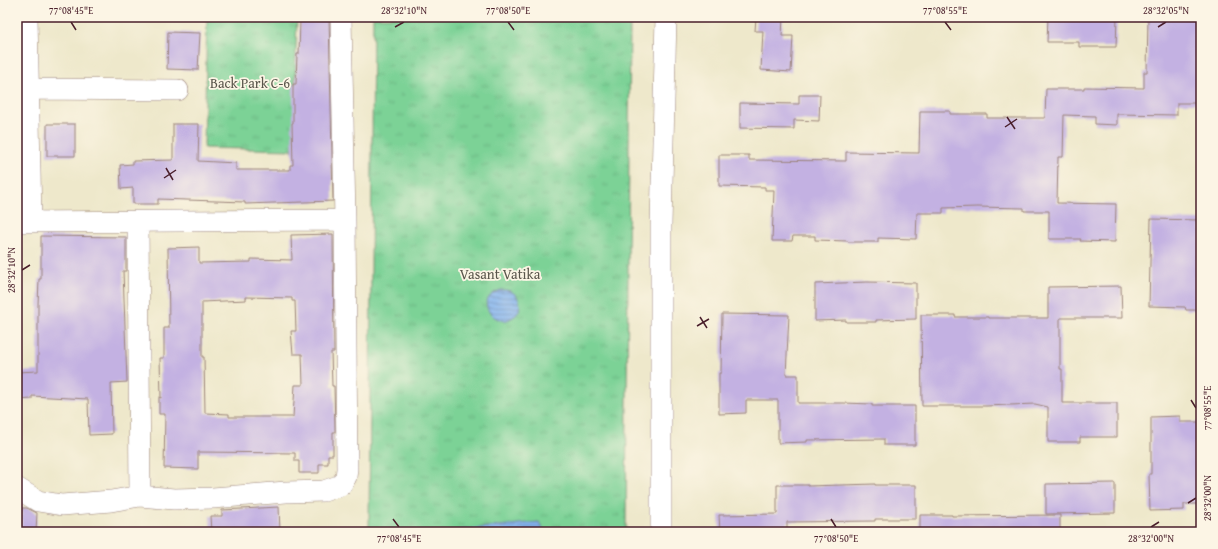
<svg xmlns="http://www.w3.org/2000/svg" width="1218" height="549" viewBox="0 0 1218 549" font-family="'Gentium Book Plus',serif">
<defs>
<pattern id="grass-tufts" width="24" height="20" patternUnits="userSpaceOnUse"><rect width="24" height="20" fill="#7bd296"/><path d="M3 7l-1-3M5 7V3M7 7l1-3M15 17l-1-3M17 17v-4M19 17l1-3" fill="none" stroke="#6cb481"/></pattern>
<pattern id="water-rules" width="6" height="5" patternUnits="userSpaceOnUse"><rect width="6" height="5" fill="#82b2ed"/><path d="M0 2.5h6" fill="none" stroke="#6c90c0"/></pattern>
</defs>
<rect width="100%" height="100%" fill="#fcf5e5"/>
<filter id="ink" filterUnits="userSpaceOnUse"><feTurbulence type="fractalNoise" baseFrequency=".025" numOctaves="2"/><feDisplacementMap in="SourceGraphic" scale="8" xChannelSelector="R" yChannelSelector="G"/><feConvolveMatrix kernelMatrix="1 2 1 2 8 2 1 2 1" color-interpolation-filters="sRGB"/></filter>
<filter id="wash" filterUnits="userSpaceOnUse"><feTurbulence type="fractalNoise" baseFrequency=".012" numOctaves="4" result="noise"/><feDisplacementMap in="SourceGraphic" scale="16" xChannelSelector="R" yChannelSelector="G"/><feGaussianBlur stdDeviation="0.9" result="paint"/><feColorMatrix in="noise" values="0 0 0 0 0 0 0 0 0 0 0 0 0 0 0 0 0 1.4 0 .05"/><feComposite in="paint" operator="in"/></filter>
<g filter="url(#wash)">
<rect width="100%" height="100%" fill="#eee8cb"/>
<path fill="url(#grass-tufts)" stroke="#627860" d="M 207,17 L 297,17 L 293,150 L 204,148 Z
M 373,17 L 630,17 L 626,532 L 369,532 Z"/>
<path fill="url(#water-rules)" stroke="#66688c" d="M 501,290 C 504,290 508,290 510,291 C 520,295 523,308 516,315 C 512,318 508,320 504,321 C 484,316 479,297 501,290 Z
M 539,522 L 545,532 L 448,532 L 449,531 Z"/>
<g id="blocks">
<path fill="#c3b1e2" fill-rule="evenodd" d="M 317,17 L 329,17 L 333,201 L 245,204 L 245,202 L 158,199 L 158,204 L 133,204 L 133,188 L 121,189 L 120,165 L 133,164 L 133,161 L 173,160 L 173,124 L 199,124 L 198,161 L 236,163 L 236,170 L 290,170 L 290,165 L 293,165 L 292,123 L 293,123 L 293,84 L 296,84 L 297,54 L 299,54 L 300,20 L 317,20 Z
M 756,17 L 783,17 L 782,36 L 793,36 L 791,72 L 761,70 L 763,31 L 755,31 Z
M 1048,17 L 1117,17 L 1116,47 L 1079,47 L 1079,42 L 1047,42 Z
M 1148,17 L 1201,19 L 1201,103 L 1177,103 L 1177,115 L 1117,114 L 1117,125 L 1095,124 L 1095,116 L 1064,115 L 1063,157 L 1058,157 L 1057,203 L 1116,204 L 1115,242 L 1080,241 L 1081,239 L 1049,239 L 1049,211 L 1024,211 L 1024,208 L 977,207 L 943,208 L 943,213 L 917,213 L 916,239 L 878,238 L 878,242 L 848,242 L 848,241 L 815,240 L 815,236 L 793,236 L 792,241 L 772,241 L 774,190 L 765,190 L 765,187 L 719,186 L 719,155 L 749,155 L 749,160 L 846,161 L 846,152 L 919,153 L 920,111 L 950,111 L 950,114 L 987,114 L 987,118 L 1045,118 L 1046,89 L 1084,89 L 1084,87 L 1144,88 L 1144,72 L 1147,72 Z
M 168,32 L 200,33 L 198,70 L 167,69 Z
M 799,95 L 820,95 L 819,121 L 794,120 L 794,129 L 740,128 L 740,103 L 799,104 Z
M 47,124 L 75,124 L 75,156 L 47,156 Z
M 1151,219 L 1201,220 L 1201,310 L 1186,310 L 1185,307 L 1149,306 Z
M 333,234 L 334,352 L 331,352 L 332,386 L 334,386 L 335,429 L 335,432 L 333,432 L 333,455 L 328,455 L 328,464 L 319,464 L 319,473 L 299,473 L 299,461 L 295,461 L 295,453 L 198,452 L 198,469 L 164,468 L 165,414 L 159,414 L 159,397 L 161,398 L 160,358 L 164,358 L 164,328 L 169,328 L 168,248 L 199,247 L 199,263 L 251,262 L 251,259 L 292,260 L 291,235 ZM 246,297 L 292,298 L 292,301 L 295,301 L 296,331 L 291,331 L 293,354 L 302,354 L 303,385 L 295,385 L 293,417 L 229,417 L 229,414 L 205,413 L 204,357 L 202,357 L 202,302 L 246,300 Z
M 41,236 L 126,237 L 126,271 L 123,271 L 127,382 L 111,383 L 112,434 L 89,435 L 88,399 L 32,396 L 32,399 L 17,400 L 17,372 L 38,371 L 38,305 L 39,279 L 41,279 Z
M 867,282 L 916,283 L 916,319 L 876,320 L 876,322 L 846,322 L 846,320 L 815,321 L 815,284 Z
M 1121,286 L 1122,318 L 1060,318 L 1060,369 L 1062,369 L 1062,403 L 1117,403 L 1117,437 L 1080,437 L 1080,442 L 1048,442 L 1048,407 L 1035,404 L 986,406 L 922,406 L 921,315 L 955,315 L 955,317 L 988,317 L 988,318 L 1048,318 L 1048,287 Z
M 722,314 L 789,315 L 786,375 L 798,375 L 798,403 L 844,403 L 872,404 L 872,406 L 915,406 L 915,445 L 884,445 L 884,439 L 807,440 L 807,442 L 778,443 L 778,400 L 746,400 L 746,413 L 719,414 L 719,373 L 721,373 Z
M 1180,416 L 1180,422 L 1201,422 L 1201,504 L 1184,504 L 1184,510 L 1150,511 L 1149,474 L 1151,474 L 1151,417 Z
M 1115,483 L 1115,513 L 1046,514 L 1046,484 Z
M 875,484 L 875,485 L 916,485 L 916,519 L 875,519 L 875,521 L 787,522 L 787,532 L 720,532 L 719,515 L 777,514 L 777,485 L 808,485 L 808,486 Z
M 279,507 L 280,532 L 211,532 L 210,516 L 222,516 L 222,510 Z
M 22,508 L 27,508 L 37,513 L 36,532 L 21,532 Z
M 920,515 L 952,515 L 952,516 L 1060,515 L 1060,532 L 920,532 Z"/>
</g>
</g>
<g filter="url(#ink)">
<use href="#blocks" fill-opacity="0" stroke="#9c847b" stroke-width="1"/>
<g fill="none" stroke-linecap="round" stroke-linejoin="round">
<defs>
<path id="street" d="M 27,17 L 31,222
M 28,89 L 178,90
M 17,222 L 345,220
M 138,222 L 140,496
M 17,488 L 38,501 L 62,505 L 111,501 L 140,496 L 174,499 L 213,498 L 286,492 L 324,491 L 341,485 L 346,477 L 347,469 L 345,220 L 341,17
M 661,532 L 661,225 L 666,17"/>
</defs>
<use href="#street" stroke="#9c847b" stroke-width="22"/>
<use href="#street" stroke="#fff" stroke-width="21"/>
</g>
</g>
<path fill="none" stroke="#4a1f2b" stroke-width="1.5" d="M 71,22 L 76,30M 508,22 L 514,30M 945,22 L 951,30M 395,27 L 404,22M 1158,27 L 1166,22M 1007,117 L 1015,129M 1005,127 L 1017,119M 166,168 L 173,180M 164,178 L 176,170M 22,270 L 30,265M 700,317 L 707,328M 697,326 L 709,319M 1191,400 L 1196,408M 1188,503 L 1196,498M 393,519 L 399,527M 831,519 L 836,527M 1151,527 L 1159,522"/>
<g text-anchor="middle" stroke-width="3.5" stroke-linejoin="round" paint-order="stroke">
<g font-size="14" fill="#59554b" stroke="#fcf5e5">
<text x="250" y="88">Back Park C-6</text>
<text x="500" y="279">Vasant Vatika</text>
</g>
</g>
<rect width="1218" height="549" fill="none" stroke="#fcf5e5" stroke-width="44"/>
<rect x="22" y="22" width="1174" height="505" fill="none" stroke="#4a1f2b" stroke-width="1.5"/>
<g font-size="10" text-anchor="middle" fill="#4a1f2b">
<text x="71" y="14">77°08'45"E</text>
<text x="404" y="14">28°32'10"N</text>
<text x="508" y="14">77°08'50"E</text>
<text x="945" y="14">77°08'55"E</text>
<text x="1166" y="14">28°32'05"N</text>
<text transform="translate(11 270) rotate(-90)" y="4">28°32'10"N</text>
<text transform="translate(1207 408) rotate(-90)" y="4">77°08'55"E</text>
<text transform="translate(1207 498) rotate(-90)" y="4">28°32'00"N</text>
<text x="399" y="542">77°08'45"E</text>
<text x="836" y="542">77°08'50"E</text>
<text x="1151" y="542">28°32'00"N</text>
</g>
</svg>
